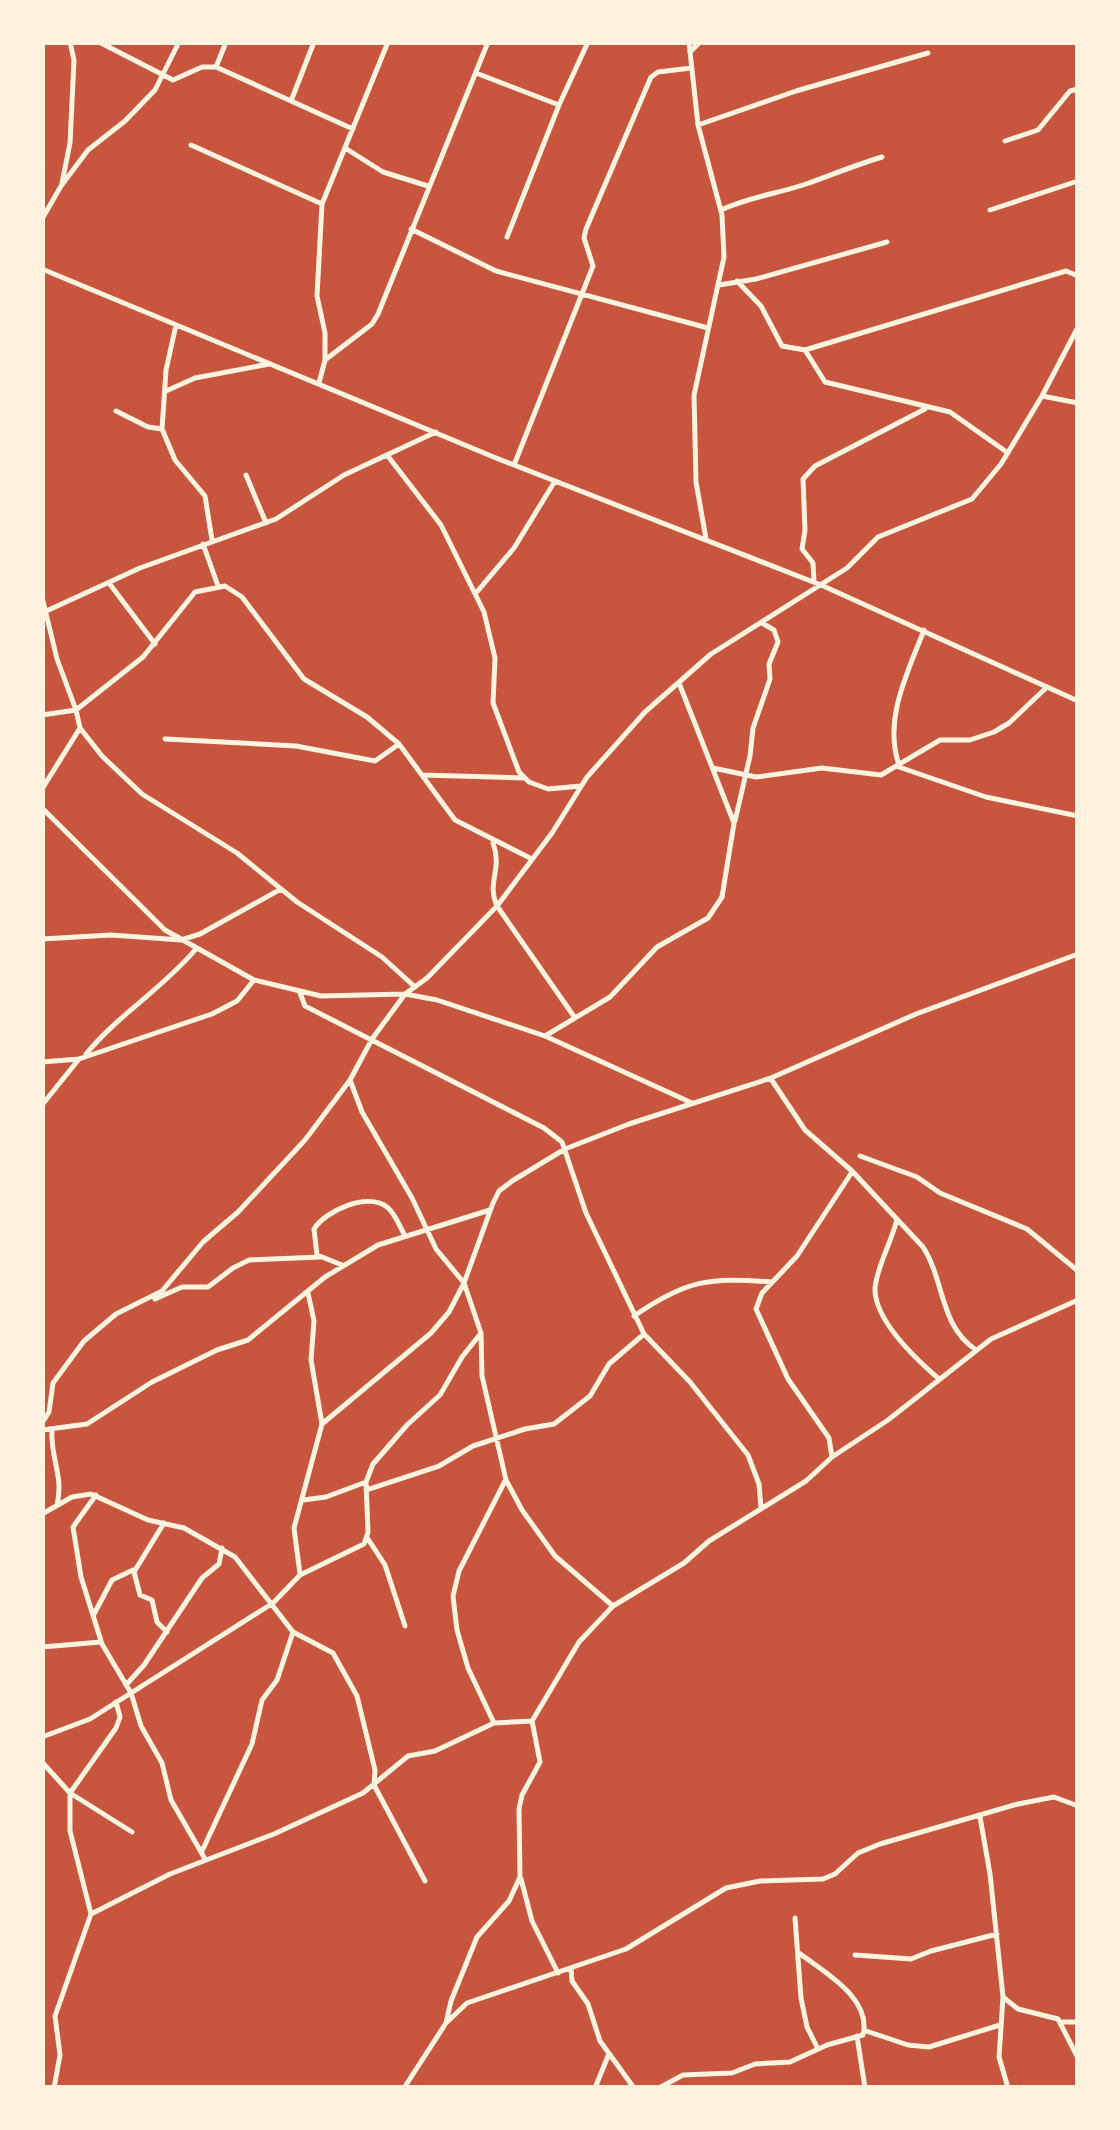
<svg xmlns="http://www.w3.org/2000/svg" width="1120" height="2130" viewBox="0 0 1120 2130" font-family="Cabin,sans-serif">
<rect width="100%" height="100%" fill="#c8553d"/>
<g fill="none" stroke-linecap="round" stroke-linejoin="round">
<path stroke="#fff3e0" stroke-width="5" d="M 99,42 L 173,80 L 202,67 L 216,67 L 353,129
M 689,42 L 698,125 L 722,215 L 724,257 L 694,395 L 696,482 L 706,539
M 690,52 L 700,42
M 216,67 L 226,42
M 476,73 L 559,105
M 291,101 L 314,42
M 698,125 L 796,91 L 928,53
M 1005,141 L 1038,130 L 1070,91 L 1078,89
M 191,145 L 322,204
M 345,148 L 383,172 L 428,186
M 62,183 L 70,143 L 74,60 L 70,42
M 721,210 C 748,197 777,194 806,184 C 831,175 856,165 882,157
M 990,210 L 1078,181
M 42,219 L 61,186 L 88,150 L 125,121 L 155,90 L 179,42
M 411,229 L 496,271 L 708,328
M 507,237 L 559,105 L 588,42
M 42,269 L 496,458 L 821,585 L 1078,701
M 737,281 L 761,306 L 782,346 L 805,350 L 825,382 L 950,412 L 1008,453
M 719,285 L 756,279 L 887,242
M 176,325 L 166,370 L 162,429 L 175,460 L 205,496 L 212,540
M 805,350 L 1066,271 L 1078,276
M 325,360 L 372,324 L 378,314 L 488,42
M 319,383 L 325,360 L 325,333 L 317,296 L 322,204 L 388,42
M 166,391 L 195,378 L 269,364
M 1042,396 L 1078,403
M 116,411 L 148,427 L 162,429
M 387,455 L 441,525 L 484,612 L 495,658 L 493,703 L 519,772 L 529,782 L 548,789 L 581,786
M 514,465 L 593,266 L 584,238 L 586,229 L 651,77 L 658,72 L 691,68
M 246,475 L 266,523
M 203,544 L 218,586
M 814,582 L 813,563 L 802,549 L 805,530 L 803,479 L 815,466 L 925,409
M 109,583 L 155,644
M 476,593 L 514,548 L 555,481
M 42,597 L 57,659 L 76,710 L 42,715
M 42,613 L 140,568 L 276,519 L 344,475 L 436,432
M 80,728 L 102,756 L 142,794 L 237,853 L 297,902 L 382,957 L 415,987
M 165,739 L 296,746 L 375,761 L 399,744
M 899,765 C 883,719 908,672 924,630
M 896,766 L 986,797 L 1078,816
M 713,768 L 756,777 L 822,768 L 881,775 L 940,740 L 970,740 L 994,732 L 1009,723 L 1047,687
M 422,775 L 523,778
M 42,789 L 80,728 L 76,710 L 143,657 L 195,592 L 225,586 L 242,597 L 304,679 L 367,717 L 399,744 L 455,820 L 532,859
M 42,808 L 165,930 L 254,980 L 321,996 L 405,994 L 437,1000 L 545,1036 L 692,1103
M 735,821 L 750,756 L 753,728 L 770,679 L 769,664 L 778,642 L 774,630 L 762,623
M 493,843 C 503,870 486,882 497,906 L 575,1018
M 42,939 L 111,935 L 181,940 L 200,934 L 281,889
M 300,993 L 305,1006 L 544,1128 L 562,1142 L 586,1213 L 644,1334 L 690,1382 L 748,1455 L 759,1484 L 761,1508
M 545,1036 L 610,997 L 657,947 L 708,918 L 722,897 L 734,823 L 679,683
M 86,1054 C 118,1015 162,989 195,950
M 42,1062 L 79,1059 L 212,1014 L 237,1001 L 254,980
M 771,1079 L 805,1130 L 852,1171 L 923,1247 C 945,1281 939,1325 976,1350
M 42,1105 L 79,1059
M 860,1156 L 917,1177 L 940,1193 L 1027,1229 L 1078,1271
M 897,1219 C 892,1241 877,1266 875,1288 C 874,1321 917,1360 939,1379
M 342,1265 L 317,1255 L 314,1229 C 325,1211 367,1192 387,1207 C 395,1213 400,1227 405,1236
M 155,1299 L 182,1287 L 208,1287 L 233,1268 L 249,1260 L 320,1257
M 634,1316 C 686,1280 709,1277 772,1282
M 481,1333 L 482,1376 L 506,1480 L 522,1510 L 555,1556 L 613,1606
M 42,1423 L 49,1412 L 53,1383 L 84,1341 L 116,1314 L 162,1291 L 203,1242 L 238,1212 L 305,1140 L 350,1080 L 372,1039 L 405,994 L 427,978 L 497,906 L 552,833 L 587,777 L 645,712 L 711,654 L 847,568 L 878,537 L 972,499 L 1001,464 L 1042,396 L 1078,327
M 322,1424 L 431,1333 L 449,1312 L 464,1283 L 436,1249 L 412,1198 L 362,1112 L 350,1080
M 42,1430 L 87,1424 L 152,1382 L 217,1350 L 248,1340 L 325,1277 L 378,1245 L 490,1210
M 52,1430 C 50,1458 64,1475 57,1505
M 832,1457 L 829,1438 L 788,1379 L 756,1309 L 762,1293 L 797,1256 L 852,1172
M 366,1490 L 439,1466 L 473,1446 L 525,1429 L 554,1424 L 590,1396 L 609,1364 L 644,1334
M 96,1495 L 73,1527 L 81,1577 L 102,1644 L 131,1693 L 141,1726 L 162,1763 L 171,1800 L 205,1859
M 303,1500 L 326,1497 L 366,1482
M 42,1514 L 72,1497 L 91,1494 L 148,1520 L 184,1528 L 235,1557 L 293,1632 L 333,1653 L 357,1696 L 375,1770 L 374,1785 L 425,1881
M 164,1523 L 134,1572 L 140,1595 L 152,1600 L 157,1622 L 167,1632
M 368,1539 L 385,1565 L 405,1626
M 300,1574 L 294,1528 L 322,1424 L 311,1360 L 314,1321 L 308,1293
M 94,1614 L 112,1580 L 133,1570
M 42,1647 L 101,1642
M 126,1685 L 144,1665 L 202,1578 L 219,1564 L 222,1548
M 494,1723 L 468,1668 L 457,1630 L 453,1596 L 459,1571 L 505,1481
M 42,1737 L 90,1719 L 273,1603 L 300,1575 L 364,1544 L 368,1532 L 366,1482 L 373,1464 L 407,1425 L 440,1395 L 462,1357 L 481,1333 L 464,1283 L 493,1203 L 499,1191 L 512,1181 L 565,1149 L 629,1124 L 771,1078 L 916,1014 L 1078,954
M 42,1762 L 70,1793 L 132,1832
M 980,1817 L 990,1874 L 1003,1997 L 999,2057 L 1008,2088
M 202,1851 L 252,1744 L 262,1700 L 277,1680 L 293,1632
M 521,1879 L 532,1921 L 558,1973
M 91,1914 L 170,1874 L 274,1834 L 363,1793 L 408,1756 L 435,1751 L 494,1723 L 532,1721
M 795,1918 L 801,1998 L 807,2027 L 818,2049
M 855,1955 L 911,1959 L 931,1951 L 997,1934
M 571,1969 L 572,1981 L 588,2004 L 600,2041 L 634,2088
M 1003,1997 L 1018,2009 L 1058,2019 L 1078,2058
M 1062,2022 L 1078,2022
M 446,2023 L 451,2001 L 477,1937 L 509,1901 L 520,1877 L 519,1809 L 522,1795 L 540,1762 L 532,1721 L 579,1642 L 613,1606 L 684,1563 L 709,1541 L 806,1481 L 832,1457 L 888,1420 L 991,1339 L 1078,1300
M 866,2031 L 908,2045 L 929,2047 L 1000,2025
M 857,2036 L 865,2088
M 54,2088 L 60,2055 L 55,2016 L 91,1914 L 70,1831 L 70,1793 L 116,1728 L 120,1717 L 116,1702
M 404,2088 L 446,2023 L 467,2003 L 626,1949 L 726,1888 L 760,1881 L 823,1879 L 835,1874 L 858,1853 L 880,1844 L 1018,1804 L 1054,1797 L 1078,1806
M 595,2088 L 608,2056
M 659,2088 L 683,2075 L 732,2073 L 755,2064 L 790,2062 L 827,2045 L 863,2035 C 872,1998 824,1972 799,1953"/>
</g>
<rect width="1120" height="2130" fill="none" stroke="#fff3e0" stroke-width="90"/>
</svg>
